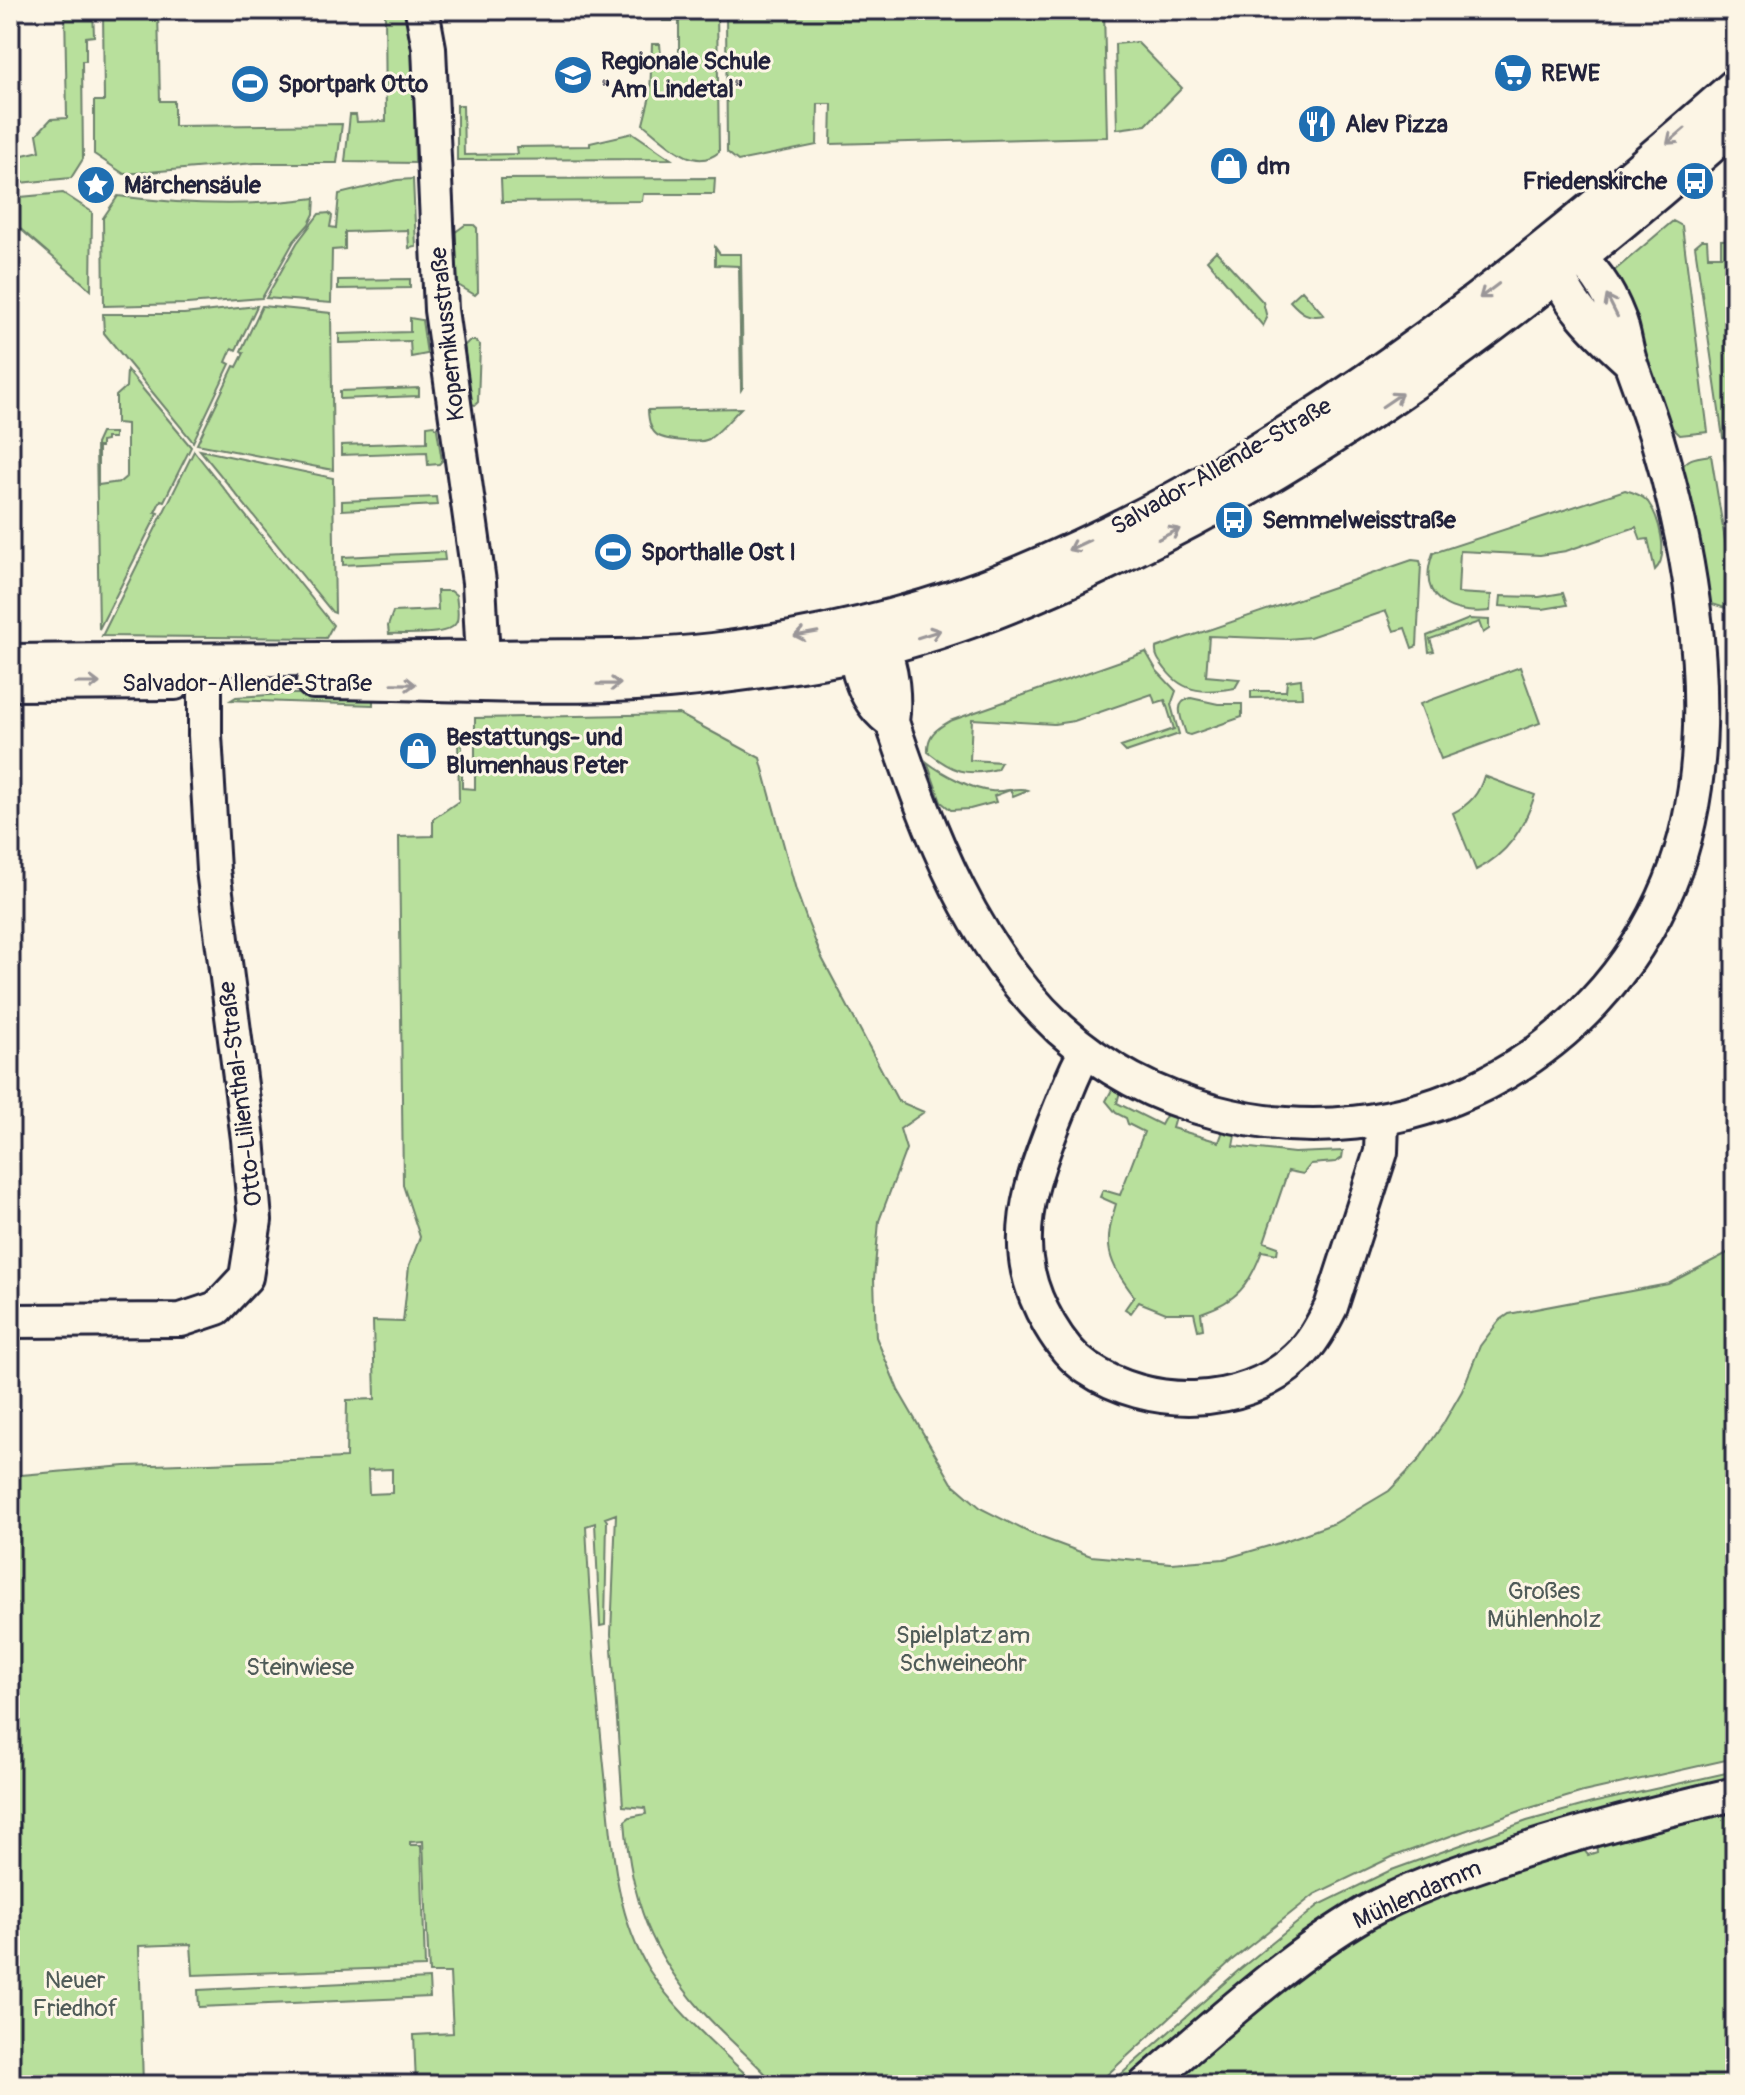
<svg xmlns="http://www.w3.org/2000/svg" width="1745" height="2095" viewBox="0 0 1745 2095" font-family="Pangolin,sans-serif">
<rect width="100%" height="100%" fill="#fcf5e5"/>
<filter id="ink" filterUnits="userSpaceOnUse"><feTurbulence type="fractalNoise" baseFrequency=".0125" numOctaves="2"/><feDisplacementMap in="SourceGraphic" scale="16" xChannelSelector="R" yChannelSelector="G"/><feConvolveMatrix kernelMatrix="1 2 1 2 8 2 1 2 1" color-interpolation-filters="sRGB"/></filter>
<g filter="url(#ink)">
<path fill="#b8e09c" stroke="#6d816c" stroke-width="2" fill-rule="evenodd" d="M 65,10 L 93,10 L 94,36 L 86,37 L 86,61 L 82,61 L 83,159 L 71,178 L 10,184 L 10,158 L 40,151 L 37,134 L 51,119 L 67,118 Z
M 103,10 L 158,10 L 160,101 L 174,101 L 174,126 L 342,124 L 337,163 L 255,163 L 124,174 L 94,154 L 94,101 L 104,101 Z
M 385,10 L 405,10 L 413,54 L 415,163 L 345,162 L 350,115 L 356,115 L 357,122 L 386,121 Z
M 651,10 L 717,10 L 719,152 C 693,174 664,140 643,124 L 650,96 L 652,44 L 660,44 L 661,56 L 679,55 L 679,21 L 663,21 L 663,19 L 686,17 L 685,13 L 652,14 Z
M 726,10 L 1104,10 L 1107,137 L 831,144 L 832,104 L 818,104 L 817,145 L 738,161 L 727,152 Z
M 1137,42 L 1182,88 L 1146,125 L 1117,129 L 1115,44 Z
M 457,105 L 463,105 L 464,155 L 517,154 L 516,147 L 590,146 L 590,143 L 633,133 L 671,159 L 457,160 Z
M 715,178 L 714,194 L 643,194 L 642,201 L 502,202 L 501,179 Z
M 413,179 L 416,247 L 409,248 L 408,230 L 345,232 L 345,249 L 332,250 L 331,303 L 266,298 L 297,243 L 319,214 L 329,213 L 332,216 L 330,227 L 336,228 L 339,194 L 397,180 Z
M 63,193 L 92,212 L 91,290 L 10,220 L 10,198 Z
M 118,196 C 184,205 248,207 315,198 L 314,214 L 309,224 L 294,241 L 262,298 L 187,304 L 104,306 L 103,218 Z
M 1673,221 L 1682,226 L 1708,432 L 1680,435 L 1667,423 L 1648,362 L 1615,284 L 1614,271 Z
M 465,225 L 474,225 L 477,228 L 478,292 L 475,295 L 458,285 L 454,233 Z
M 1735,239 L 1735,437 L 1723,438 L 1695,246 L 1702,240 L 1707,240 L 1708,256 L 1721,256 L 1721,240 Z
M 715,247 L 720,254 L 741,254 L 743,387 L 741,390 L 739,266 L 715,265 Z
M 1216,251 L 1263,302 L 1267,318 L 1263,326 L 1207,260 Z
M 410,279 L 410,288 L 338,289 L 338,280 Z
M 1302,290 L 1324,315 C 1308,319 1300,312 1290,301 Z
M 257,306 L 236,350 L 232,348 L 226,362 L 230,364 L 193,442 L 104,333 L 103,314 L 184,314 Z
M 262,306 L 331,313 L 333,470 L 197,444 L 234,366 L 237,367 L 244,353 L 241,351 Z
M 410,318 L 422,320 L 427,354 L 411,357 L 410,341 L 339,343 L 339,334 L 410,332 Z
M 469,341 L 475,341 L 480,345 L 478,402 L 475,405 L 471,404 L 464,346 Z
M 127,370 L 191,447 L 164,501 L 161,500 L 155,512 L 158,513 L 99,629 L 96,444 L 101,433 L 114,433 L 114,438 L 106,438 L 106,441 L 101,442 L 101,447 L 98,447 L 98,485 L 120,482 L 127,476 L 127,424 L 116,423 L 116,396 L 126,387 Z
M 419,388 L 419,396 L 340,399 L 340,391 Z
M 741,408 C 731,418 721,431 709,439 C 701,443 692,441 684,441 C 659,439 649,437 648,410 Z
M 434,425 L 437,429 L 442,461 L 439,464 L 428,465 L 427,452 L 341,455 L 341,445 L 427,442 L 427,426 Z
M 200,450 L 333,478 L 335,613 L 332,612 Z
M 194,451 L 333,625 L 326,638 L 102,636 Z
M 1735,452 L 1735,525 L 1724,454 Z
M 1711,455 L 1735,601 L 1735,611 L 1712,604 L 1704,595 L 1679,475 C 1683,458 1695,457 1711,455 Z
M 1625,490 C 1633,492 1642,495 1648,502 C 1659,517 1670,556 1655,570 L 1648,539 L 1641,540 L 1636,527 L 1566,551 L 1540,555 L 1460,551 L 1458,593 L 1491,595 L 1490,611 C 1450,615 1416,599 1433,553 Z
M 436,497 L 437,505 L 342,510 L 342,501 Z
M 444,552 L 445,560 L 343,565 L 343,557 Z
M 1412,560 L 1420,561 L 1421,564 L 1417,646 L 1412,648 L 1405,628 L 1394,631 L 1386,611 L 1310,637 L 1288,639 L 1209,636 L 1206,676 L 1240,679 L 1235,688 C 1207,693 1184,694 1166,670 C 1160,662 1155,657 1156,648 Z
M 437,591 L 451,591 L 456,595 C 457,603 459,613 457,621 C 451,638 404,633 389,634 L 388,626 L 393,612 L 438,610 Z
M 1563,593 L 1567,605 L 1543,609 L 1500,606 L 1501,596 L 1539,597 Z
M 1469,619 L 1489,620 L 1489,629 L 1483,633 L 1479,622 L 1430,639 L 1434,651 L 1429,652 L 1427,636 Z
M 1146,652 L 1157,671 L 1176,691 L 1171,705 L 1179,734 L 1126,752 L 1121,747 L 1174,729 L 1165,700 L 1155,703 L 1152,694 L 1074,721 L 1054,724 L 972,719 L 970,760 L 1001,762 L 997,769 C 966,777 952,771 928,752 C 927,735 936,729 950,721 Z
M 1520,667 L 1540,723 L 1441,759 L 1420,704 Z
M 1301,679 L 1302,697 L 1251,698 L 1251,691 L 1286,691 L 1287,681 Z
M 285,694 L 373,694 L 373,705 L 231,700 L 236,697 Z
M 1191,698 L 1218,704 L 1242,704 L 1242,717 L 1190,735 L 1186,734 C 1182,720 1172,702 1191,698 Z
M 679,714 L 760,758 L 796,890 L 808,923 L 822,958 L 898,1101 L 924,1112 L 900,1129 L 906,1149 L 879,1221 L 874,1279 L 876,1337 L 898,1390 L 952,1483 L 982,1509 L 1032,1534 L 1091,1556 L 1171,1563 L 1224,1559 L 1279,1543 L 1335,1523 L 1389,1491 L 1418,1461 L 1443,1424 L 1462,1391 L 1480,1346 L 1499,1321 L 1509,1314 L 1668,1284 L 1735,1249 L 1735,1758 L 1583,1792 L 1523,1810 L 1392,1857 L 1315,1894 L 1232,1960 L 1096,2085 L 776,2085 C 753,2059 725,2037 702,2011 C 650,1952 631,1899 625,1821 L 630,1817 L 646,1814 L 645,1808 L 623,1806 L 611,1634 L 616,1514 L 605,1518 L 607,1521 L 605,1625 L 600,1626 L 595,1523 L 586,1526 C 590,1610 596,1692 605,1775 C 612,1840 614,1913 649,1970 C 677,2014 720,2049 757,2085 L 416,2085 L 414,2035 L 453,2033 L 450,1973 L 429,1973 L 423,1841 L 410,1842 L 410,1845 L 421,1845 L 425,1967 L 193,1975 L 191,1944 L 139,1946 L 143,2085 L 10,2085 L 10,1476 L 125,1466 L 346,1458 L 347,1400 L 375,1399 L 373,1321 L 403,1322 L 409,1266 L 420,1237 L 403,1185 L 399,837 L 433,836 L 433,819 L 459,801 L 458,735 L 462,735 L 462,788 L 475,789 L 475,718 ZM 392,1469 L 392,1493 L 369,1494 L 368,1470 Z
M 927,762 C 941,773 973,790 991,791 C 1004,793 1017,786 1028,790 L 1013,796 L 1010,790 L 994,796 L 996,802 L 970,809 L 951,810 L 941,802 Z
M 1484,776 L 1535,795 C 1524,828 1508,854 1476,870 L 1453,813 C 1470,804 1479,794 1484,776 Z
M 1114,1086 L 1121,1088 L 1117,1103 L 1161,1125 L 1168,1112 L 1176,1114 L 1172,1128 L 1219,1142 L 1224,1128 L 1236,1130 L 1233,1146 L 1294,1153 L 1343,1151 L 1342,1158 L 1336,1162 L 1311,1164 L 1303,1174 L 1288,1171 L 1264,1242 L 1278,1247 L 1277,1254 L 1262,1251 C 1249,1286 1237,1301 1201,1313 L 1203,1329 L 1198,1330 L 1194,1313 L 1166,1313 L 1139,1302 L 1131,1313 L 1125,1309 L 1134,1296 C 1107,1260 1103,1247 1116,1204 L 1100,1197 L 1103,1190 L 1120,1195 L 1144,1132 L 1128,1124 L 1126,1118 L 1116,1113 L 1106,1101 Z
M 1735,1771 L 1735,1784 L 1431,1872 L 1130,2085 L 1109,2085 L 1240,1969 L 1319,1905 L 1389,1871 L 1527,1821 L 1592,1803 Z
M 1735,1804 L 1735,2085 L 1160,2085 L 1371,1921 L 1580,1845 L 1588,1855 L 1597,1852 L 1596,1840 Z
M 429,1979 L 430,1997 L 199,2007 L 198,1990 Z"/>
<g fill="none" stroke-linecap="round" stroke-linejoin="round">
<defs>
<path id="minor" d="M 422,10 L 429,48 L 441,310 L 479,582 L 484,679
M 1554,258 C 1561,300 1599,334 1629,361
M 867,634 C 871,638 878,643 882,648 C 893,667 895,701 892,722 C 930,834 972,947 1060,1029 C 1104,1069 1158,1097 1215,1112 C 1403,1162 1596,1063 1670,883 C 1724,750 1697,572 1657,439 C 1649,413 1640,389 1631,364 C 1626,350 1625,335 1620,321 C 1608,290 1592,261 1561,248
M 856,635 C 853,667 865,704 892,722
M 10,661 C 172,659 333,660 494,657 C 567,655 640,659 713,650 C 815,637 920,613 1016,574 C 1287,462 1517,277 1735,85
M 313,682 C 427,682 541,690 655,683 C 710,679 765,671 820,662 C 927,643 1029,602 1126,554 C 1351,445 1548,291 1735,126
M 10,684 L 175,683
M 1086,1051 C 1075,1069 1069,1087 1061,1106 C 1040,1158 1016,1215 1028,1271 C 1035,1304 1059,1349 1087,1368 C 1148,1409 1242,1410 1297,1358 C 1312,1344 1322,1325 1331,1307 L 1381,1152 L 1382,1121
M 10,1321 L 181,1320 L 217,1308 L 246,1277 L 255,1220 L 248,1139 L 213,870 L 205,735 L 205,660
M 1145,2085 C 1216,2025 1285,1960 1365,1913 C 1404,1891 1447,1876 1489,1862 C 1569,1834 1652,1813 1735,1794"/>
</defs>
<use href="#minor" stroke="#22223b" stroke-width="38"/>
<use href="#minor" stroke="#fcf5e5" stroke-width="32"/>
</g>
<defs><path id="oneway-shaft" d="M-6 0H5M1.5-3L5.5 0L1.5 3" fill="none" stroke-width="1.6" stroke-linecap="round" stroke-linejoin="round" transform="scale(2)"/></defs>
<g stroke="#9a9698">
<use href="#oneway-shaft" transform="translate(1676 136) rotate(139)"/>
<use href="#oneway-shaft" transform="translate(1489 291) rotate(143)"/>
<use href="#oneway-shaft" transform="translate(1612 306) rotate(-117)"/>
<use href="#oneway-shaft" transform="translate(1392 400) rotate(-34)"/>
<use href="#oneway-shaft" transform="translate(1169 534) rotate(-26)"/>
<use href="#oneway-shaft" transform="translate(1079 545) rotate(155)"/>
<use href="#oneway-shaft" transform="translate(806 634) rotate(170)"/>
<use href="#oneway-shaft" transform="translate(929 634) rotate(-18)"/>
<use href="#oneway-shaft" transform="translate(88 683)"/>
<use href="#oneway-shaft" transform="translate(404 684) rotate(1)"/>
<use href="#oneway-shaft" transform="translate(609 684) rotate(-1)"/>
</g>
</g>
<defs>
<symbol id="supermarket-disc" viewBox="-11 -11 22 22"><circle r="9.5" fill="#1f6fb2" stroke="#fcf5e5"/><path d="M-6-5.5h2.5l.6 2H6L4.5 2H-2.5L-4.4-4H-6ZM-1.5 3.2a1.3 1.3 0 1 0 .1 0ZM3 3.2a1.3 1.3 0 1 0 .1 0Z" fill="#fff"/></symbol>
<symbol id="school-disc" viewBox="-11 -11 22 22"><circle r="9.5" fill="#1f6fb2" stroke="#fcf5e5"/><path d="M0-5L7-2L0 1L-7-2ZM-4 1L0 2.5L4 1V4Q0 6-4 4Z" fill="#fff"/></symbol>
<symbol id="stadium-disc" viewBox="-11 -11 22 22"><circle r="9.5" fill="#1f6fb2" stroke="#fcf5e5"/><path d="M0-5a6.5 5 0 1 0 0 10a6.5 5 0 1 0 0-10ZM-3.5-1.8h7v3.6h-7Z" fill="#fff"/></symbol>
<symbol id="restaurant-disc" viewBox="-11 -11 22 22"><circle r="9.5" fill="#1f6fb2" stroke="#fcf5e5"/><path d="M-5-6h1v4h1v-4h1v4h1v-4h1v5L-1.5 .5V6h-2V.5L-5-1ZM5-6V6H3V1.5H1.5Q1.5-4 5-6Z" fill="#fff"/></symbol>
<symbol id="shop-disc" viewBox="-11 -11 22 22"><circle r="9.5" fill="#1f6fb2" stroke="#fcf5e5"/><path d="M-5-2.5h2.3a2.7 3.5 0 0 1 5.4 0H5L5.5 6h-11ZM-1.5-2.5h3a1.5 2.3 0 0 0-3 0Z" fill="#fff"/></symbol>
<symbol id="bus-disc" viewBox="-11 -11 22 22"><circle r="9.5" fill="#1f6fb2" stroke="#fcf5e5"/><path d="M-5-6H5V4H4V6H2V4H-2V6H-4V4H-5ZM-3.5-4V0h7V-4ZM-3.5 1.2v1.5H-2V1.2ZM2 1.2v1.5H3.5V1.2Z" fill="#fff"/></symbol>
<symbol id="sight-disc" viewBox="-11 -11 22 22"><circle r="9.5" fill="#1f6fb2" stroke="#fcf5e5"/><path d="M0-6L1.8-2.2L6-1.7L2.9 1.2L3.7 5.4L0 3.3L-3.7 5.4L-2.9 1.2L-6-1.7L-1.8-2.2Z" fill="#fff"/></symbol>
</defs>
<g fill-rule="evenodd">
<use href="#supermarket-disc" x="1491" y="51" width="44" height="44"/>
<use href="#school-disc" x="551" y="53" width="44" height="44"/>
<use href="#stadium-disc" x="228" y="62" width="44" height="44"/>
<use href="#restaurant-disc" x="1295" y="102" width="44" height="44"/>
<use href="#shop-disc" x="1207" y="144" width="44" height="44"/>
<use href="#bus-disc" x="1673" y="159" width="44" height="44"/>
<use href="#sight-disc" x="74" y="163" width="44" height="44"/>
<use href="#bus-disc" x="1212" y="498" width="44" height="44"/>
<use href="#stadium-disc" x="591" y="530" width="44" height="44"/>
<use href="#shop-disc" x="396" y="729" width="44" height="44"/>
</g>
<g text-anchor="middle" stroke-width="6" stroke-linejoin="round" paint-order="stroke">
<g font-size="24" font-weight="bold" fill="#22223b" stroke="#fcf5e5" text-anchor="start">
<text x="601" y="69">Regionale Schule<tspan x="601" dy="28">"Am Lindetal"</tspan></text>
<text x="1541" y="81">REWE</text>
<text x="278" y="92">Sportpark Otto</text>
<text x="1345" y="132">Alev Pizza</text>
<text x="1257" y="174">dm</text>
<text x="1667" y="189" text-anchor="end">Friedenskirche</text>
<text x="124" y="193">Märchensäule</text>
<text x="1262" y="528">Semmelweisstraße</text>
<text x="641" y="560">Sporthalle Ost I</text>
<text x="446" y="745">Bestattungs- und<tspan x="446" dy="28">Blumenhaus Peter</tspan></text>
</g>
<g font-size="24" fill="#22223b" stroke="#fcf5e5">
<text transform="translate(447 334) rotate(-96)" y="8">Kopernikusstraße</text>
<text transform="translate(1221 466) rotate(-30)" y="8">Salvador-Allende-Straße</text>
<text x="247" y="691">Salvador-Allende-Straße</text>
<text transform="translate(240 1094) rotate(-97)" y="8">Otto-Lilienthal-Straße</text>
<text transform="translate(1417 1894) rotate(-24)" y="8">Mühlendamm</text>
</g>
<g font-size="24" fill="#4f5b58" stroke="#fcf5e5">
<text x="1544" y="1599">Großes<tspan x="1544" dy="28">Mühlenholz</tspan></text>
<text x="963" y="1643">Spielplatz am<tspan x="963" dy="28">Schweineohr</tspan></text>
<text x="300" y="1675">Steinwiese</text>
<text x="75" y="1988">Neuer<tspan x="75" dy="28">Friedhof</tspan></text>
</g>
</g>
<rect width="1745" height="2095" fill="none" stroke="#fcf5e5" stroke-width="40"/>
<rect x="20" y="20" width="1705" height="2055" fill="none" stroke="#22223b" stroke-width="3" filter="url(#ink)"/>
</svg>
